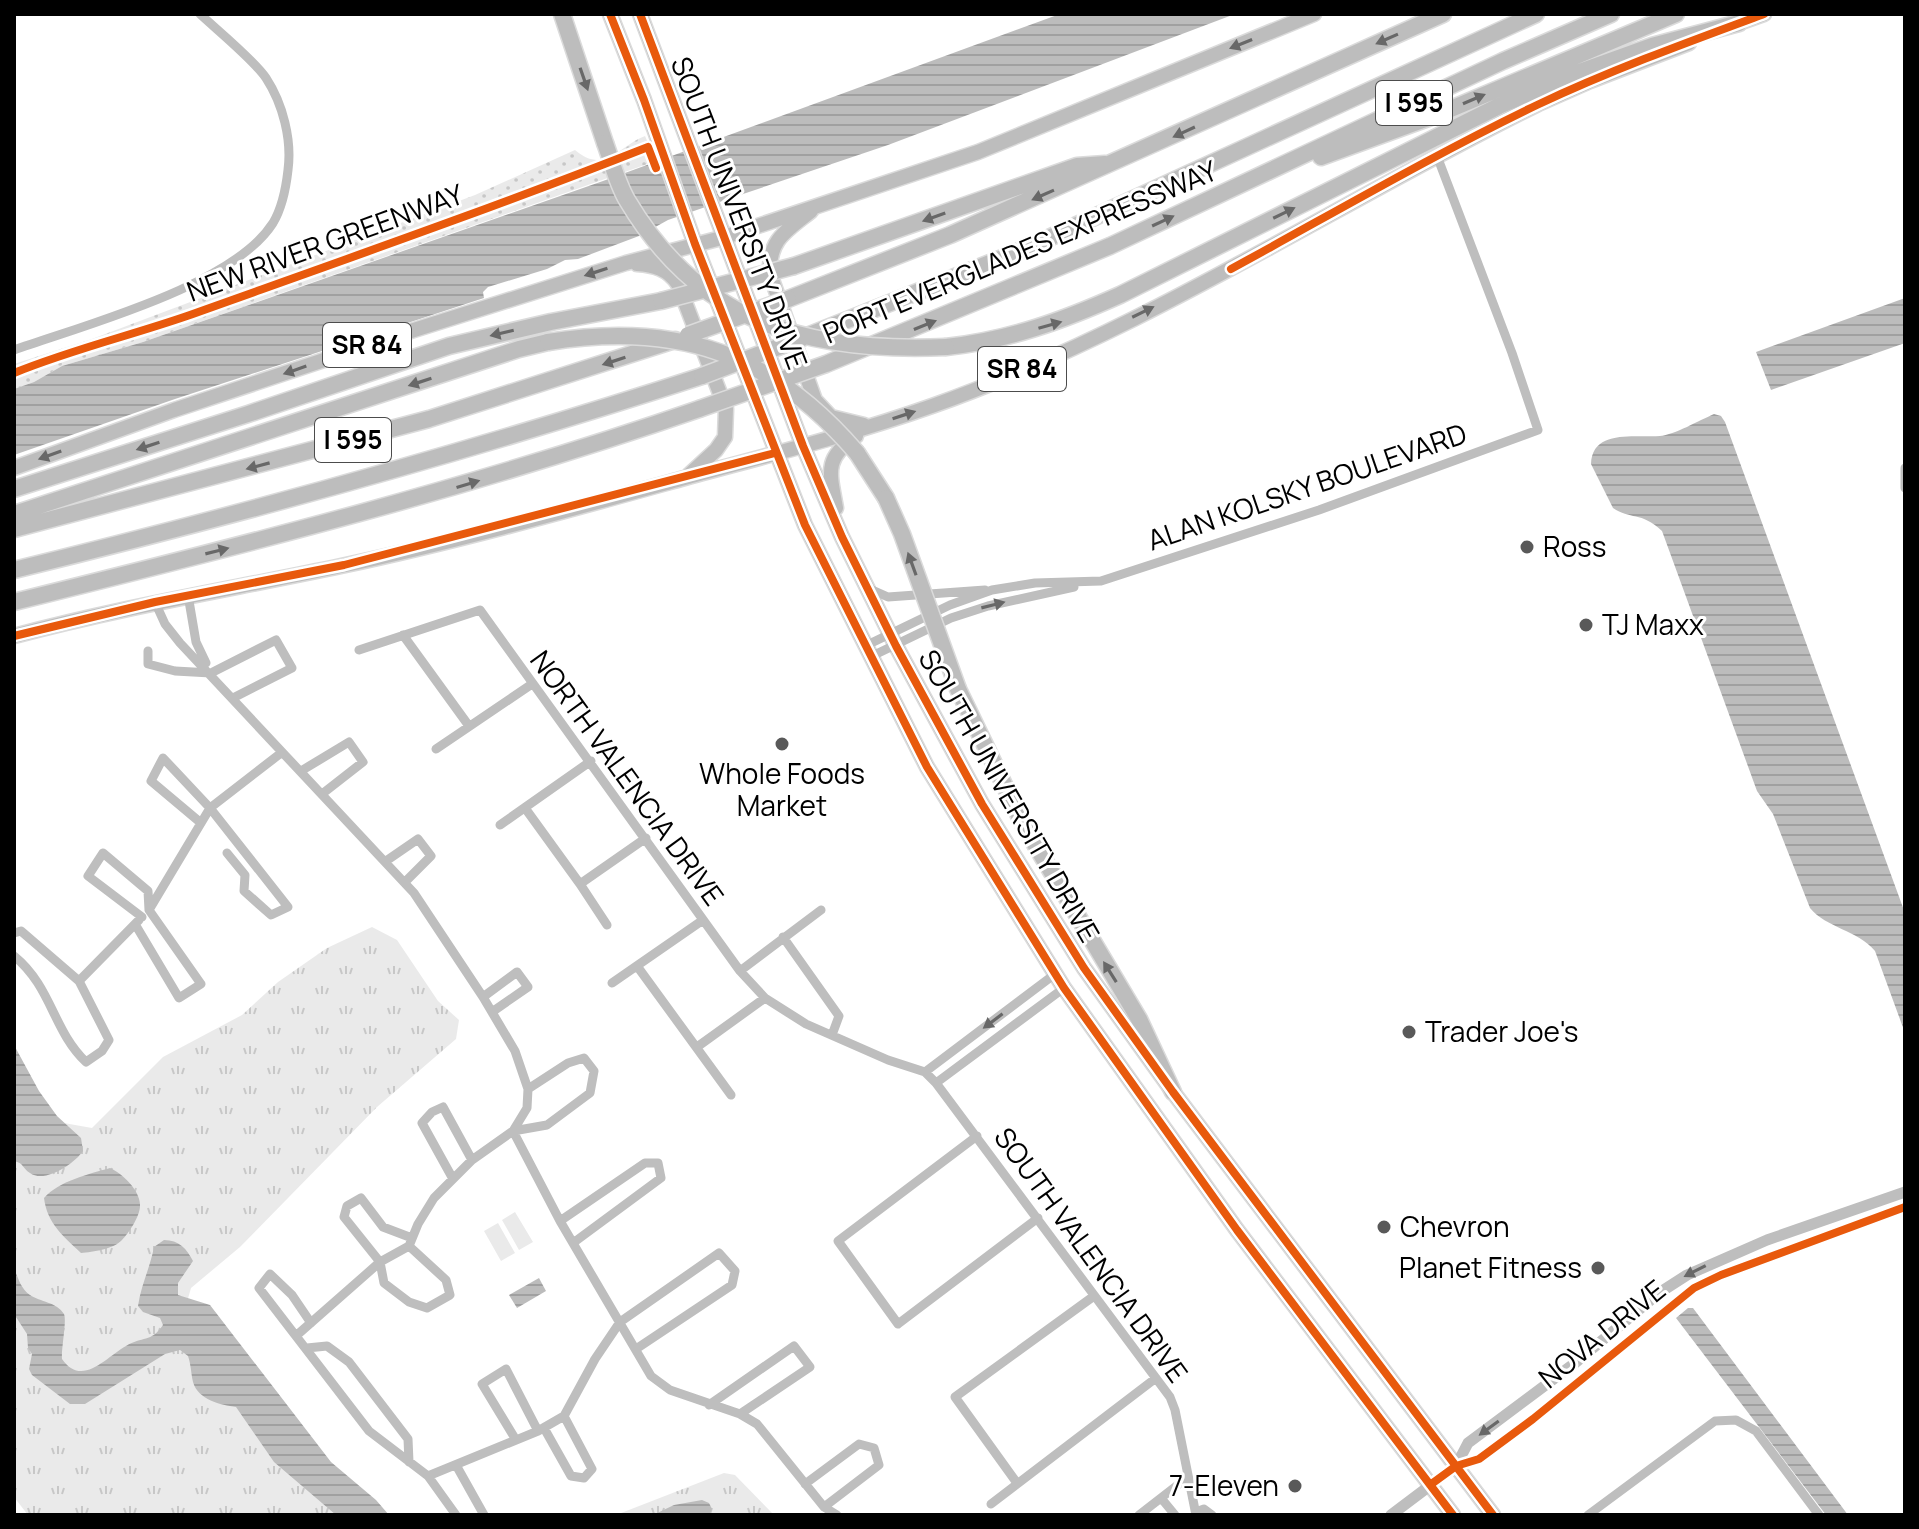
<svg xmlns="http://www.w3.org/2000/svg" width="1919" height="1529" viewBox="0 0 1919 1529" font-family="Manrope,sans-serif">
<defs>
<pattern id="grass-tufts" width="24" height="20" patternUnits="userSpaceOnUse" patternTransform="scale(2)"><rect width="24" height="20" fill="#eaeaea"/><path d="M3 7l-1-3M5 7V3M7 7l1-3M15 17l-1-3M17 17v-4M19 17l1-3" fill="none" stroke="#c7c7c7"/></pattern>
<pattern id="park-dots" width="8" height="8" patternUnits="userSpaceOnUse" patternTransform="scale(2)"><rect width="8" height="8" fill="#eaeaea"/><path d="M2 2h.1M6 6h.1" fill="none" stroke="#c7c7c7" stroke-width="1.8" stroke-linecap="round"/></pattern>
<pattern id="water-rules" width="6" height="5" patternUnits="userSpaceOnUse" patternTransform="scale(2)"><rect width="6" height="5" fill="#bcbcbc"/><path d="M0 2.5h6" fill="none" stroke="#a0a0a0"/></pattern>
</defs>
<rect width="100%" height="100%" fill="#fff"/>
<path fill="url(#grass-tufts)" d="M 372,927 L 397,940 L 438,1001 L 459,1020 L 456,1039 L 377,1107 L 240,1247 L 191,1288 L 183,1316 L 362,1515 L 28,1515 L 14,1497 L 14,1069 L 47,1120 L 92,1128 L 163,1057 L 242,1015 L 278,982 L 327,948 Z
M 724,1473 L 735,1475 L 774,1515 L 616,1515 Z"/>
<path fill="url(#park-dots)" d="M 645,136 L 656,161 L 143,342 L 62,366 L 34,382 L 14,389 L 14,364 L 92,339 L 475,195 L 575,150 C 604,175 619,146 645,136 Z"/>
<path fill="#eaeaea" d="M 515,1212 L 533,1242 L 519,1250 L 502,1220 Z
M 498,1223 L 515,1253 L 501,1261 L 484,1231 Z"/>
<path fill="url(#water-rules)" d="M 1060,14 L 1235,14 L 888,145 L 737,196 L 668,220 L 639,236 L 578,259 L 565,260 L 547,269 L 488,287 L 483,292 L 484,298 L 175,399 L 14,455 L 14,389 L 34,382 L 62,366 L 143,342 L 603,181 Z
M 1905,298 L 1905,343 L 1771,390 L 1756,352 Z
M 1714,414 L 1721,416 L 1725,422 L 1905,913 L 1905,1033 L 1875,951 C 1858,930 1826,928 1810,908 L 1773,814 L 1757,791 L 1662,531 C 1641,511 1630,520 1613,508 L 1591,464 C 1592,428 1637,438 1660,436 C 1674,435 1700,420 1714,414 Z
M 14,1045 L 39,1091 L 57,1116 L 81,1138 L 83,1151 C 75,1163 45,1184 30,1173 C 22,1168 24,1163 14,1161 Z
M 110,1168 C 122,1173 141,1191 140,1206 C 140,1216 129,1233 122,1240 C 114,1249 93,1252 81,1253 C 63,1236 47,1223 44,1198 C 59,1181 89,1174 110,1168 Z
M 164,1240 C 179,1240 187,1249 193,1261 L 178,1283 L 178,1295 L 210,1305 L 331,1462 L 376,1500 L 389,1515 L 336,1515 L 274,1462 L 236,1407 C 221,1405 198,1400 193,1382 C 191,1373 191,1365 188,1356 L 180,1350 L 165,1354 L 85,1404 L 70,1404 L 32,1375 L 29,1369 L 32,1354 L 28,1348 L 27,1334 L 14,1314 L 14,1268 C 18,1278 21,1289 30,1295 C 40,1302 57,1302 64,1314 C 67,1321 61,1349 62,1359 C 82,1388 106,1357 126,1346 C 142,1336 151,1343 163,1325 L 160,1318 L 143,1312 L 138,1306 C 141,1285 150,1268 154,1247 Z
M 539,1278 L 546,1291 L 517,1308 L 509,1295 Z
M 1688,1308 L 1693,1308 L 1848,1515 L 1826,1515 L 1676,1318 Z
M 702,1500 L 709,1503 L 712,1509 L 709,1515 L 653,1515 L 674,1505 Z"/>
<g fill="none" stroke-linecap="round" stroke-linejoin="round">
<defs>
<path id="primary" d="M 610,14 L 644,100 L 695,244 L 805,525 L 927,767 L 1064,988 L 1237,1230 L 1453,1515
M 640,14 L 803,446 L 842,537 L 896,646 L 982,804 L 1084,968 L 1173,1092 L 1493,1515
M 1730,26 L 1764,14
M 811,211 C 786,231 768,240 770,274 L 815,400 L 831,417 L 864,425
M 637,264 C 654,265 668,269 678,284 L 726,409 L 725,437 L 716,450 L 689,475
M 14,468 L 174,410 L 414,330 L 626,263 L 725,237 L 978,152 L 1314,14
M 836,508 C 830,473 823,459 856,436
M 14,636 C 122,607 232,589 341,566 C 455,542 569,510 681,479 C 765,456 850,435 932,406 C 1144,331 1337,203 1538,104 L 1590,81 L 1689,43"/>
<path id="motorway" d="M 562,14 L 605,143
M 1321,157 L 1439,114 L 1676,14
M 794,266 L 1077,166 L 1105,164
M 788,299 L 950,235 L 1443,14
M 802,338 L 1025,249 L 1536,14
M 946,347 C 1009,340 1062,321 1120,295 L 1499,106 L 1571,75 L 1652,46 L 1739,23
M 826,364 L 1110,246 L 1503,61 L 1611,14
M 857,453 L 886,498
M 14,489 L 248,414 L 449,346 L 551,322 L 661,301
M 14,514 L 519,349 L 548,342
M 14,529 L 429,419 L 675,340
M 14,570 C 246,513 475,450 702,376
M 14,602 C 244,545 474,487 699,409
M 958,689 L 1023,824 L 1139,1019 L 1173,1092"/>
</defs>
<use href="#primary" stroke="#dbdbdb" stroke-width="17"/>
<use href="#motorway" stroke="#dbdbdb" stroke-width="19"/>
<path stroke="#bebebe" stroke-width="9" d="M 14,350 C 84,325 233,286 273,223 C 282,208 286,188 288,170 C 292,140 283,104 266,78 C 254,60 217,30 200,14
M 1905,468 L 1905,488
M 870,589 L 888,597 L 985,590
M 188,595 L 196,642 L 206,663
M 155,602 L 165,624 L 180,643 L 414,893 L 483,997 L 515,1051 L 528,1089 L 527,1108 L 513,1131 L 560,1221 L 651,1376 L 670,1390 L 740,1414 L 757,1424 L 824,1507 L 837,1515
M 403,635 L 469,726
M 865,646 L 950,605 L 992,590 L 1035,583 L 1101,581 L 1319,510 L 1538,430 L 1512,353 L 1437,156
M 359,650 L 480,610 L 740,971 L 765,998 L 806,1024 L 888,1060 L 925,1072 L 936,1083 L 1170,1397 L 1175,1410 L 1196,1515
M 148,651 L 148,664 L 175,671 L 211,673 L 276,640 L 292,668 L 233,698
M 870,657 L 951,618 L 988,606 L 1074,587
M 436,749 L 532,684
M 301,771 L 349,742 L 363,762 L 322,794
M 525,808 L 580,884 L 646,838
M 201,823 L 151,781 L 163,758 L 210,808 L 288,907 L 271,915 L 244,891 L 245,875 L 227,853
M 500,825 L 591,761
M 386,861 L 418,839 L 431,856 L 405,882
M 580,884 L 607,925
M 149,910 L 210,808 L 281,753
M 135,924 L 179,998 L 201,984 L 149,910 L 148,891 L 103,853 L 88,876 L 142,917
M 14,933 L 21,931 L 79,981 L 109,1040 L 102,1051 L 86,1062 C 53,1031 52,987 14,956
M 783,937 L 839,1016 L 832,1035
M 637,966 L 731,1095
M 740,971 L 821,910
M 79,981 L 139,920
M 612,983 L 703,920
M 483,997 L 517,972 L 528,987 L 492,1012
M 697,1047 L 765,998
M 925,1072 L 1055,974
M 936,1083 L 1064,988
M 977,1136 L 838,1241 L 898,1324 L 1038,1218
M 453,1179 L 422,1123 L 432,1112 L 443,1107 L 472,1160
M 560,1221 L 645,1163 L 658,1163 L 661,1178 L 573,1243
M 409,1246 L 446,1280 L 450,1295 L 427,1308 L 409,1302 L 384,1283 L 380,1262 L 344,1217 L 347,1206 L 361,1198 L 383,1227 L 412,1238
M 311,1323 L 292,1295 L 270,1274 L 259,1288 L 369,1431 L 428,1476 L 456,1515
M 297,1335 L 380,1262 L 409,1246 L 418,1224 L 434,1198 L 472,1160 L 513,1131 L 547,1125 L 590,1093 L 594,1071 L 584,1058 L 568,1063 L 528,1089
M 307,1348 L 327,1346 L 349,1362 L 408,1439 L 409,1462
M 709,1405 L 794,1346 L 810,1367 L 740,1414
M 544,1428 L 571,1476 L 584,1478 L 592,1469 L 564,1416
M 516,1440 L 482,1384 L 506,1369 L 538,1431
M 456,1465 L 484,1515
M 428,1476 L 538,1431 L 564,1416 L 595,1359 L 620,1322 L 719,1253 L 735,1271 L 732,1285 L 636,1349
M 1017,1483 L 955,1397 L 1094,1296
M 805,1484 L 859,1444 L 874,1448 L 879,1465 L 824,1507
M 1161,1498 L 1175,1515
M 991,1504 L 1156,1378
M 1196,1512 L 1204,1509 L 1212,1515
M 1139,1515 L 1188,1477
M 1588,1515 L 1715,1421 L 1736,1420 L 1756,1431 L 1819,1515"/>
<path stroke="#bebebe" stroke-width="11" d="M 1456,1466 L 1468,1443 L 1575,1363 L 1659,1293 L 1687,1275 L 1767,1240 L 1905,1192
M 1391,1515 L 1456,1466 L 1479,1459 L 1533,1419 L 1694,1288 L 1721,1275 L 1905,1207"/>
<use href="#primary" stroke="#bdbdbd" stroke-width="14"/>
<use href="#motorway" stroke="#bdbdbd" stroke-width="16"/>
<defs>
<path id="motorway-bridge" d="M 605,143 C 612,162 617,183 627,200 C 701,325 810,353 946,347
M 661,301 L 794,266
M 688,335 L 788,299
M 548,342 C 678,321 771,353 857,453
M 702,376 L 802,338
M 699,409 L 826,364
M 886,498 L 902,534 L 958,689"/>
</defs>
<use href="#motorway-bridge" stroke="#dbdbdb" stroke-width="19" stroke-linecap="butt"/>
<use href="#motorway-bridge" stroke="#bdbdbd" stroke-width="16"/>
<defs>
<path id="cycleway" d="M 610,14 L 644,100 L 695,244 L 805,525 L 927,767 L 1064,988 L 1237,1230 L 1453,1515
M 640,14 L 803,446 L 842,537 L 896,646 L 982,804 L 1084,968 L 1173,1092 L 1493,1515
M 1231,269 C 1332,214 1433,155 1537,105 C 1611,70 1688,42 1764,14
M 14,373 C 70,350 129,336 187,316 C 341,261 496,207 648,147 L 656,168
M 14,636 L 155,602 L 344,565 L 775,453
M 1430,1485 L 1456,1466 L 1479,1459 L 1533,1419 L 1694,1288 L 1721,1275 L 1905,1207"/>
</defs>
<use href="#cycleway" stroke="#fff" stroke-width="13"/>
<use href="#cycleway" stroke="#e8590c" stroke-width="8"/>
</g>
<defs><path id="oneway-solid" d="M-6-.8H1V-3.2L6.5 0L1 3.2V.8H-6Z" transform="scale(2)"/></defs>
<g fill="#686868">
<use href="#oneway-solid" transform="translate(1387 39) rotate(156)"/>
<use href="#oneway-solid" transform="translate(1241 44) rotate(158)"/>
<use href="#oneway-solid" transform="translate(584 79) rotate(71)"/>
<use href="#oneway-solid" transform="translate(1474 99) rotate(-23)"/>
<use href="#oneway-solid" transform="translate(1184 132) rotate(155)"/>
<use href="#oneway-solid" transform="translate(1043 195) rotate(156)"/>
<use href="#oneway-solid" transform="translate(1284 213) rotate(-26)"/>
<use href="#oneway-solid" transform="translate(934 217) rotate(160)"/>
<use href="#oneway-solid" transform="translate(1163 221) rotate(-25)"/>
<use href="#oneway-solid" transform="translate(596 272) rotate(162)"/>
<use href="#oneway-solid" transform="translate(1143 312) rotate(-26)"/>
<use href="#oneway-solid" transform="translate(925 325) rotate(-22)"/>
<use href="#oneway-solid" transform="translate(1050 325) rotate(-16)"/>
<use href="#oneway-solid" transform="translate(502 333) rotate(167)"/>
<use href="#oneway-solid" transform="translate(614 361) rotate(162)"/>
<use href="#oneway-solid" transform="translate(295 370) rotate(161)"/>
<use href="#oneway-solid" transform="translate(420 382) rotate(162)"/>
<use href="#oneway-solid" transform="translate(904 415) rotate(-18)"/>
<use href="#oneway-solid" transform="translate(148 446) rotate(162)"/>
<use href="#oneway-solid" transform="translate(50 455) rotate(160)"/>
<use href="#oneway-solid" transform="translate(258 466) rotate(165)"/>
<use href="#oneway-solid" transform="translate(468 484) rotate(-17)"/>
<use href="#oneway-solid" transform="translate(217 551) rotate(-14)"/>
<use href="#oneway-solid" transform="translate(912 564) rotate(-110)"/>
<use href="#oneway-solid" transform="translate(993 605) rotate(-14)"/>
<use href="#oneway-solid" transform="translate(1110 972) rotate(-122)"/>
<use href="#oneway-solid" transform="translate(993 1021) rotate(143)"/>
<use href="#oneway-solid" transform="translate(1695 1271) rotate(153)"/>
<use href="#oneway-solid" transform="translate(1489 1428) rotate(144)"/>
</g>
<g fill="#595959" stroke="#fff" stroke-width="3">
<circle cx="1527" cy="547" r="8"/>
<circle cx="1586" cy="625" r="8"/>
<circle cx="782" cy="744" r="8"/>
<circle cx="1409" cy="1032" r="8"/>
<circle cx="1384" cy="1227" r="8"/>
<circle cx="1598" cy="1268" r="8"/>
<circle cx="1295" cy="1486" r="8"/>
</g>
<g text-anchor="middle" stroke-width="6" stroke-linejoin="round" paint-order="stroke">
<g fill="#fff" stroke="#4c4c4c" stroke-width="2">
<rect x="1376" y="81" width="76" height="44" rx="6"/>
<rect x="323" y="323" width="88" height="44" rx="6"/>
<rect x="978" y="347" width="88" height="44" rx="6"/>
<rect x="315" y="418" width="76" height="44" rx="6"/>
</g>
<g font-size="26" font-weight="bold" fill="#000">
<text x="1414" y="112">I 595</text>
<text x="367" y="354">SR 84</text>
<text x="1022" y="378">SR 84</text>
<text x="353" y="449">I 595</text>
</g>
<g font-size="28" fill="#000" stroke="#fff">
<text transform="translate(739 213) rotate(69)" y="10">SOUTH UNIVERSITY DRIVE</text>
<text transform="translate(325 243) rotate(-20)" y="10">NEW RIVER GREENWAY</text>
<text transform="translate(1020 252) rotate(-23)" y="10">PORT EVERGLADES EXPRESSWAY</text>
<text transform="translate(1307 487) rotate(-19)" y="10">ALAN KOLSKY BOULEVARD</text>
<text transform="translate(627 778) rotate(54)" y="10">NORTH VALENCIA DRIVE</text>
<text transform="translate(1009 796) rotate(60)" y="10">SOUTH UNIVERSITY DRIVE</text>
<text transform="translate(1091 1255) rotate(54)" y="10">SOUTH VALENCIA DRIVE</text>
<text transform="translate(1602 1334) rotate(-39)" y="10">NOVA DRIVE</text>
</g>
<g font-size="28" fill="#000" stroke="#fff" text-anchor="start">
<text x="1543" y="557">Ross</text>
<text x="1602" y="635">TJ Maxx</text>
<text x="782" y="784" text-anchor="middle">Whole Foods<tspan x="782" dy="32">Market</tspan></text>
<text x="1425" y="1042">Trader Joe's</text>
<text x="1400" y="1237">Chevron</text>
<text x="1582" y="1278" text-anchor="end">Planet Fitness</text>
<text x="1279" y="1496" text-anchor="end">7-Eleven</text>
</g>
</g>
<rect width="1919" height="1529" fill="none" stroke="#000000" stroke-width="32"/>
</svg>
